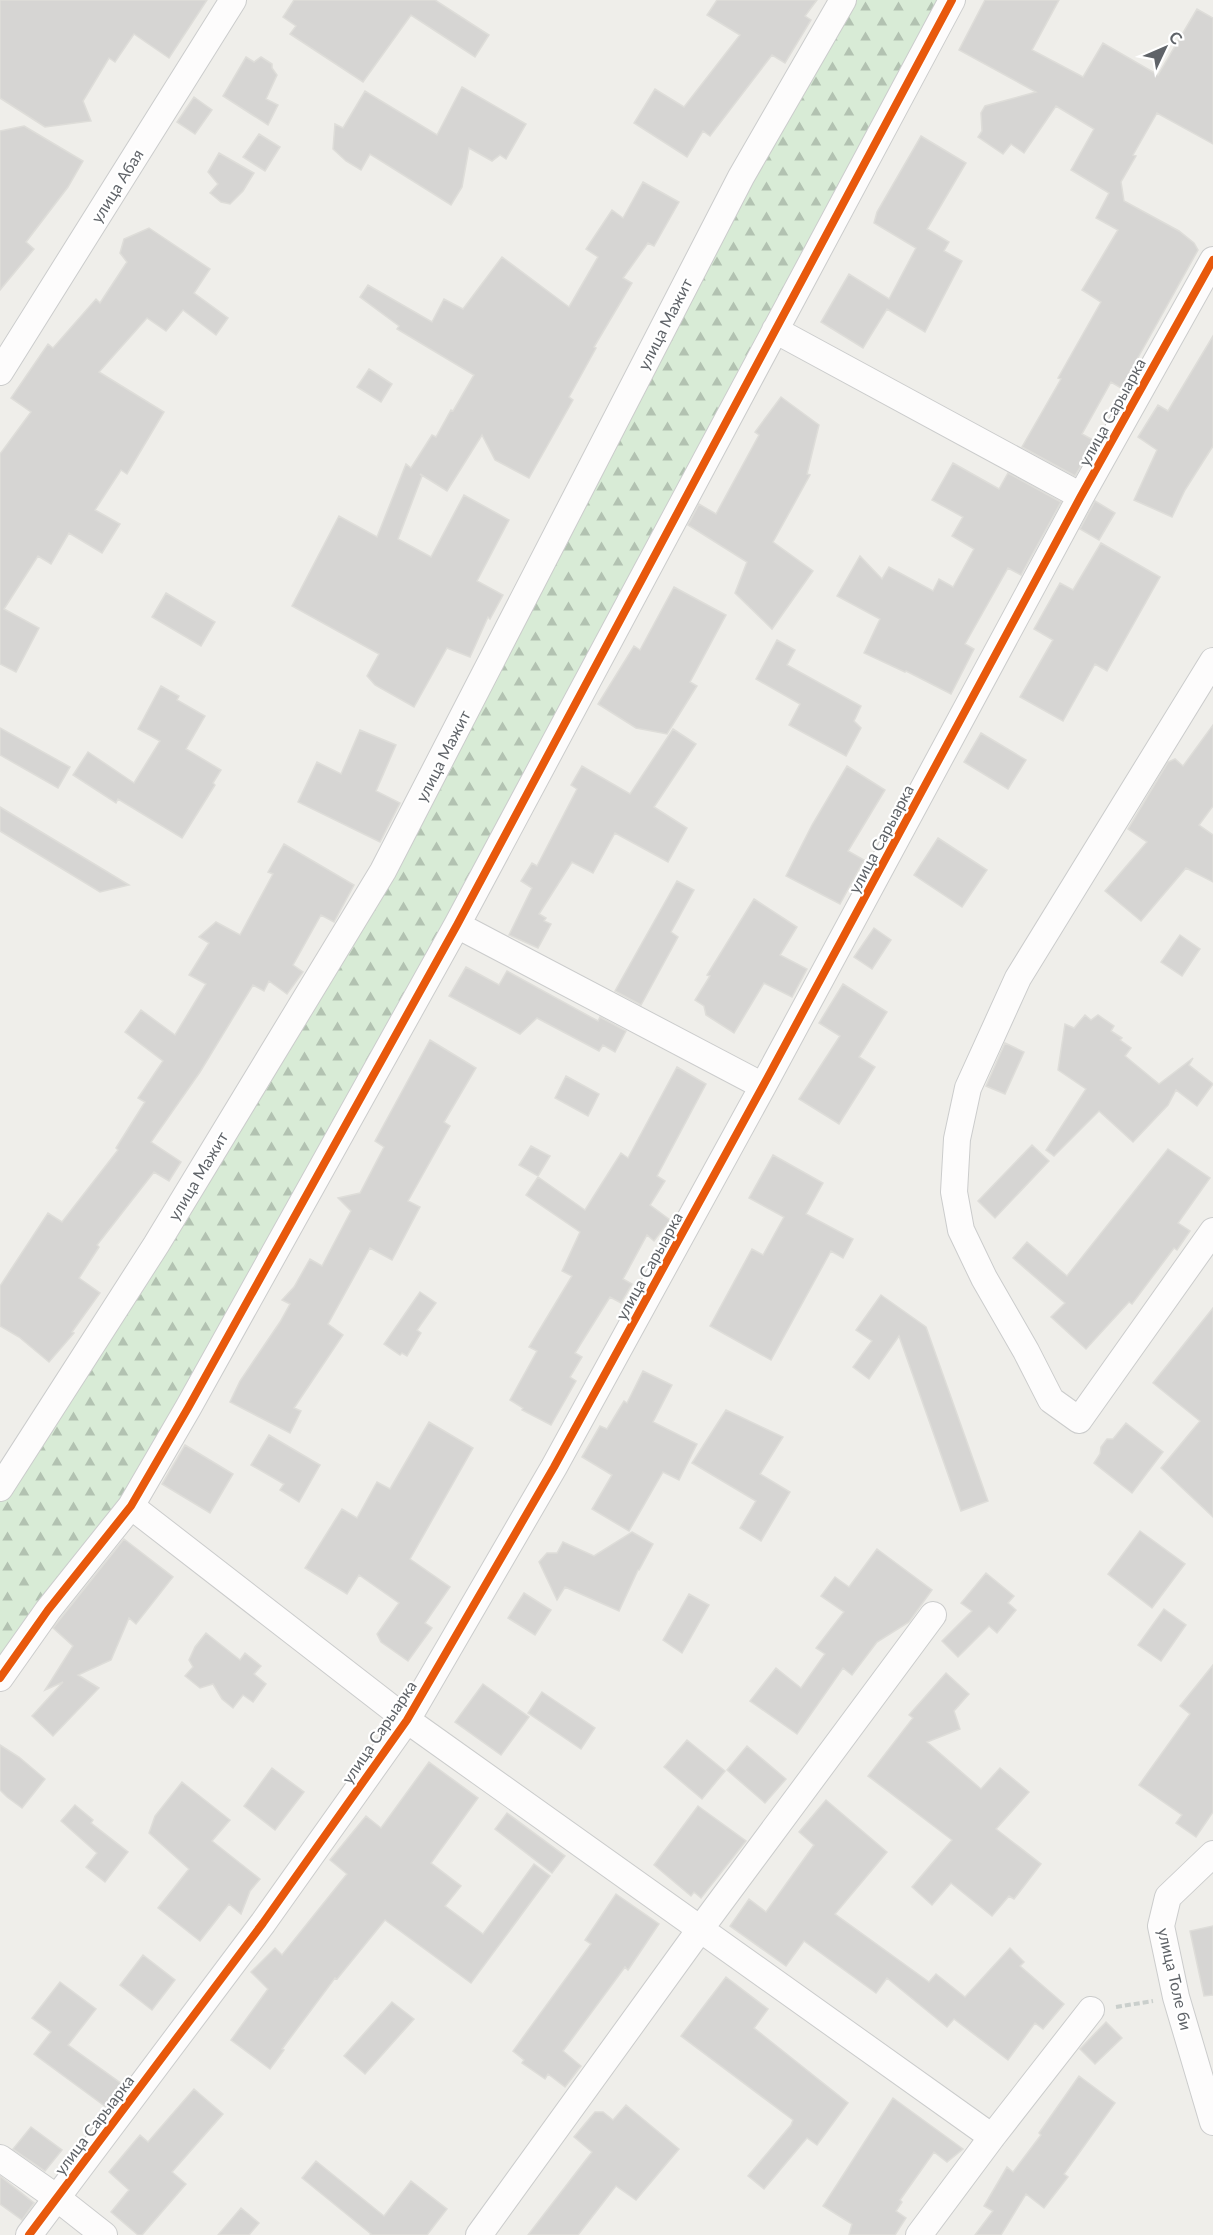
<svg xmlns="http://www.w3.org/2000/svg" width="1213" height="2235" viewBox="0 0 1213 2235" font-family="Lato,sans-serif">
<defs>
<pattern id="forest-firs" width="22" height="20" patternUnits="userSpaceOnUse" patternTransform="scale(1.5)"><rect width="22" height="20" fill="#d8ebd6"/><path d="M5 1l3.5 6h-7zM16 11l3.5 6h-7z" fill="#b2c2b1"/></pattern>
</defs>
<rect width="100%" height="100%" fill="#efeeea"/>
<path fill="url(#forest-firs)" d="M 843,0 L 958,0 L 126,1495 L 0,1674 L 0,1478 L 380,871 Z"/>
<path fill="#d6d5d3" stroke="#deddd9" stroke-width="1.5" d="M 0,0 L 207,0 L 169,58 L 134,34 L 115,62 L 109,58 L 83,101 L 91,121 L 45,127 L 0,98 Z
M 294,0 L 435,0 L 489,35 L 475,57 L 411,15 L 363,82 L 290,34 L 296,26 L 283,17 Z
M 717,0 L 817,0 L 805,16 L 811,20 L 785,63 L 772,55 L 710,136 L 703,131 L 687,157 L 634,123 L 655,89 L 684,107 L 740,35 L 707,15 Z
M 985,0 L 1059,0 L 1032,50 L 1083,77 L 1103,43 L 1158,75 L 1197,9 L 1213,18 L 1213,144 L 1157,113 L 1133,155 L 1136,156 L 1121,182 L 1124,201 L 1179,231 L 1194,243 L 1198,250 L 1121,388 L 1111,382 L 1082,434 L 1095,441 L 1075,476 L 1022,447 L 1061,379 L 1058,378 L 1101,302 L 1082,290 L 1118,230 L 1096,218 L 1109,193 L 1071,170 L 1094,129 L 1056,106 L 1024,153 L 1011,144 L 1003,154 L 978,137 L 982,131 L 981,113 L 985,106 L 1036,92 L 959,50 Z
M 246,57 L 254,62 L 261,57 L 272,64 L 272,68 L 277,75 L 266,99 L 278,105 L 268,125 L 223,96 Z
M 462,87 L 526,124 L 506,159 L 500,155 L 492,161 L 469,148 L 462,187 L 451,205 L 370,154 L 361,170 L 346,161 L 333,149 L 335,124 L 343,128 L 365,91 L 437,135 Z
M 194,97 L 212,110 L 195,134 L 177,122 Z
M 24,126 L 83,161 L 68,187 L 26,242 L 34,249 L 0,290 L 0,131 Z
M 259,134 L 280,147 L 265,171 L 243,157 Z
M 921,136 L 966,163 L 927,229 L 949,242 L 944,251 L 962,261 L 925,332 L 887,309 L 863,348 L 821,322 L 849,274 L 889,299 L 916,248 L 874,223 L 877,212 Z
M 219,153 L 254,173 L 243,191 L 230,204 L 221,202 L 210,193 L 218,184 L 208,172 Z
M 643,182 L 679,202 L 654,246 L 648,243 L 623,278 L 632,283 L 594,347 L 596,348 L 569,397 L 573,400 L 529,478 L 495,460 L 482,435 L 447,491 L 420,474 L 422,476 L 398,539 L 431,557 L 464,495 L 509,520 L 477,581 L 503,595 L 490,619 L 488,617 L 470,657 L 447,648 L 414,707 L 375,685 L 367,676 L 379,654 L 292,606 L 339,516 L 377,537 L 406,464 L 411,468 L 432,435 L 436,437 L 451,410 L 453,411 L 474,375 L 397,329 L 399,326 L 360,297 L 368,285 L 432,322 L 444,299 L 463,309 L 502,257 L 569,307 L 598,257 L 586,249 L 612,210 L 623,218 Z
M 149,228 L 210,269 L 194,293 L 228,318 L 216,335 L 183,310 L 166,331 L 147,318 L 99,372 L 164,412 L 127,474 L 121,470 L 95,510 L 120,524 L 102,553 L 69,533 L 51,564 L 38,556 L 4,609 L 39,628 L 16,672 L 0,664 L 0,454 L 31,412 L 11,398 L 48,344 L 53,348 L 96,299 L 100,303 L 127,262 L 120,253 L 124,239 Z
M 1213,336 L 1213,446 L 1185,490 L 1172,517 L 1134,500 L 1157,450 L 1138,437 L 1158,405 L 1168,411 Z
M 369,369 L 392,384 L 381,402 L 357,387 Z
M 781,397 L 819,425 L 807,474 L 810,475 L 773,542 L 813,571 L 772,629 L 735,593 L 747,562 L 688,525 L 699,504 L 716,514 L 759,435 L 755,432 Z
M 953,463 L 999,489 L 1008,473 L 1061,502 L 1021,575 L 1008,568 L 965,644 L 974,649 L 951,694 L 906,671 L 905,672 L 864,653 L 880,619 L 837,596 L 860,556 L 882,579 L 889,567 L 933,591 L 939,579 L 953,587 L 974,549 L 952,536 L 963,517 L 932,500 Z
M 1095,501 L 1115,513 L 1099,540 L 1080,529 Z
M 1101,543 L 1160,577 L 1107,671 L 1095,664 L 1063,721 L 1020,697 L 1053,640 L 1034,629 L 1060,583 L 1073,590 Z
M 674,587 L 726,615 L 690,682 L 697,686 L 667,734 L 636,728 L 598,704 L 634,646 L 640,650 Z
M 166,593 L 215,622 L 201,646 L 152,617 Z
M 777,640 L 795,650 L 787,665 L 861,706 L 854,721 L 861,728 L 846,756 L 789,725 L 800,704 L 756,679 Z
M 161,686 L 179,696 L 177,700 L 205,716 L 186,749 L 221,770 L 213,783 L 215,785 L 182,838 L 118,799 L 116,803 L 73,775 L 88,752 L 134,783 L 160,741 L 138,729 Z
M 1213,725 L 1213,806 L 1199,825 L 1213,835 L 1213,882 L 1186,868 L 1141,921 L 1105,891 L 1147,842 L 1128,829 L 1168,762 L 1175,759 L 1183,766 Z
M 0,728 L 70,767 L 58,788 L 0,755 Z
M 673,729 L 696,744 L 654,807 L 687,828 L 668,862 L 615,833 L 593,873 L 572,862 L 539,914 L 546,918 L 544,921 L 551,924 L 538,948 L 509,935 L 532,888 L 521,881 L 532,863 L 537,866 L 577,789 L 571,785 L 582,766 L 630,794 Z
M 360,730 L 396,745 L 376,791 L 400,803 L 380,842 L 298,802 L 317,762 L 341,774 Z
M 981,733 L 1026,760 L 1008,789 L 964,762 Z
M 847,766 L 885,790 L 848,851 L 864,860 L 840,904 L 786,876 L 812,825 Z
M 0,807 L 129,885 L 100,892 L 0,831 Z
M 938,838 L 987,870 L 962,907 L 914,875 Z
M 284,844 L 354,885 L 334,922 L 321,915 L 293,965 L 303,972 L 287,994 L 269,981 L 264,991 L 253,985 L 200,1072 L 151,1142 L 181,1162 L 169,1181 L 154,1172 L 97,1245 L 99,1247 L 79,1278 L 100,1293 L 72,1332 L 74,1333 L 49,1362 L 19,1337 L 0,1326 L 0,1286 L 48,1213 L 62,1222 L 118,1150 L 116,1148 L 145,1102 L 138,1098 L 163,1061 L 125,1032 L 141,1010 L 175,1035 L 206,984 L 189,975 L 209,943 L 199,937 L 216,922 L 240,935 L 273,874 L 268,872 Z
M 677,881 L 694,890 L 671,932 L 678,937 L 641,1005 L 615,991 Z
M 754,899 L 797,927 L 780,955 L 807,969 L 792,997 L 764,983 L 734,1033 L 706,1015 L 704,1006 L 695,1000 L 710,976 L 707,975 Z
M 874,928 L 891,940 L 872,969 L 854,957 Z
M 1180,935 L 1200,949 L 1182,976 L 1161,962 Z
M 466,967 L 499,985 L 507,971 L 598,1021 L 600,1017 L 626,1031 L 615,1052 L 603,1045 L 599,1051 L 537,1018 L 520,1034 L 449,996 Z
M 843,984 L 887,1012 L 859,1057 L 875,1067 L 839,1124 L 799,1099 L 840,1036 L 819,1023 Z
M 1085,1015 L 1091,1020 L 1098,1015 L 1114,1026 L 1111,1031 L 1122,1038 L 1120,1040 L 1131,1048 L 1125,1056 L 1159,1084 L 1193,1058 L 1189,1065 L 1213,1084 L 1197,1106 L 1176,1090 L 1168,1105 L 1133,1142 L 1099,1111 L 1054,1156 L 1046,1150 L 1086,1089 L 1058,1070 L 1065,1024 L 1074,1028 Z
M 430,1040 L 476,1068 L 444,1122 L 450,1126 L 408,1201 L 420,1207 L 392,1260 L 370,1248 L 328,1324 L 343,1335 L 294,1408 L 301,1411 L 290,1433 L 230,1402 L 240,1381 L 280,1322 L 290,1304 L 282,1300 L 294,1287 L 310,1259 L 322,1266 L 351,1211 L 338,1198 L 360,1193 L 384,1147 L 375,1141 Z
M 1005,1043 L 1024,1052 L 1005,1094 L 986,1086 Z
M 677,1067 L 706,1084 L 657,1176 L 665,1181 L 650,1205 L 670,1220 L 654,1241 L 647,1235 L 623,1279 L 632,1284 L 621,1303 L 610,1297 L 575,1353 L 582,1357 L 570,1377 L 576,1381 L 551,1425 L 522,1410 L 523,1408 L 510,1400 L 537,1351 L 529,1347 L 572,1276 L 562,1271 L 580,1232 L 526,1195 L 538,1177 L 585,1210 L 621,1153 L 628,1158 Z
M 566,1076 L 599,1094 L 588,1116 L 555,1098 Z
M 1032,1145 L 1049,1161 L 995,1218 L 978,1201 Z
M 531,1146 L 550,1156 L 538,1176 L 519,1165 Z
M 1168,1149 L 1210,1178 L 1178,1223 L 1190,1231 L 1177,1250 L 1174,1248 L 1132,1304 L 1129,1302 L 1086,1349 L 1051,1317 L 1065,1303 L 1013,1258 L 1027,1242 L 1067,1276 Z
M 773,1155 L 823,1183 L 806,1214 L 853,1239 L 843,1258 L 831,1251 L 771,1360 L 710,1326 L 752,1249 L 763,1255 L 784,1217 L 749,1198 Z
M 420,1292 L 436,1303 L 417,1330 L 421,1333 L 407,1356 L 402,1353 L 400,1355 L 384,1344 Z
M 881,1295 L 926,1327 L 988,1501 L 961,1511 L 899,1336 L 869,1379 L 853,1367 L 872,1341 L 856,1330 Z
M 1213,1308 L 1213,1517 L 1161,1468 L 1200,1421 L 1153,1383 Z
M 643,1371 L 672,1385 L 653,1422 L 697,1444 L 679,1480 L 663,1472 L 629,1531 L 592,1509 L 612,1475 L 582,1457 L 600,1426 L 607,1429 L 624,1401 L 627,1403 Z
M 726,1410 L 783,1437 L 760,1474 L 790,1492 L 761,1541 L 740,1528 L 756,1501 L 692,1463 Z
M 429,1422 L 473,1448 L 410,1559 L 450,1587 L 425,1623 L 432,1628 L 408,1661 L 381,1642 L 377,1634 L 399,1603 L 359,1575 L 347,1594 L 305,1568 L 342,1509 L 357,1518 L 377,1482 L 390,1489 Z
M 1126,1423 L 1163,1452 L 1132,1493 L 1094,1463 L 1100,1454 L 1101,1447 L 1107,1439 L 1113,1439 Z
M 269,1435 L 320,1465 L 299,1502 L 280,1490 L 284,1484 L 251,1465 Z
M 185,1445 L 233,1474 L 210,1513 L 162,1484 Z
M 1140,1531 L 1185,1564 L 1152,1608 L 1108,1574 Z
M 632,1532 L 653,1544 L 639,1570 L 638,1570 L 619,1611 L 565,1587 L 557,1600 L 539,1562 L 547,1553 L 557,1553 L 563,1542 L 594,1556 Z
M 124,1539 L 173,1577 L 136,1624 L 129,1618 L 111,1660 L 78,1675 L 99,1688 L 53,1736 L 32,1716 L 63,1682 L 45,1690 L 73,1646 L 53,1628 Z
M 877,1549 L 932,1590 L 909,1622 L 877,1642 L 852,1675 L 843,1668 L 797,1734 L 750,1701 L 776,1668 L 801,1688 L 825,1654 L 816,1648 L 844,1612 L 821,1596 L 835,1577 L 849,1587 Z
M 986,1573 L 1014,1596 L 1008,1603 L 1016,1610 L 997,1633 L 989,1626 L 958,1657 L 942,1641 L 972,1611 L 961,1603 Z
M 524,1593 L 551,1610 L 535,1635 L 508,1618 Z
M 689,1594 L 709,1605 L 682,1653 L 663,1640 Z
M 1164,1609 L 1186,1625 L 1161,1661 L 1138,1645 Z
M 206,1633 L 240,1660 L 245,1653 L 261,1666 L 254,1674 L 266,1684 L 253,1702 L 243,1695 L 233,1708 L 222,1699 L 213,1684 L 200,1688 L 185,1676 L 193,1667 L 189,1660 L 195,1647 Z
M 1213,1665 L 1213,1812 L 1196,1837 L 1176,1823 L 1182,1815 L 1139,1785 L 1190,1714 L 1180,1706 Z
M 946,1673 L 969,1694 L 954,1711 L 960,1729 L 927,1742 L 981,1789 L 1000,1768 L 1029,1792 L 996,1829 L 1041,1864 L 1014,1899 L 1009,1896 L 992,1916 L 951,1883 L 932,1905 L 912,1887 L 952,1840 L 868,1776 L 913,1718 L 909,1715 Z
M 483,1684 L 529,1717 L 501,1755 L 455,1722 Z
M 542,1692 L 595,1728 L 581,1749 L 528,1713 Z
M 687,1740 L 725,1771 L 702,1799 L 664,1767 Z
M 0,1745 L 19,1757 L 45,1779 L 22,1808 L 7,1797 L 0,1790 Z
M 747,1746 L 786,1779 L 765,1803 L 727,1770 Z
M 429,1762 L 478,1798 L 431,1863 L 461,1886 L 445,1906 L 483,1934 L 534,1864 L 550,1876 L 471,1983 L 385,1920 L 337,1979 L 335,1978 L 282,2049 L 284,2050 L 270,2069 L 231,2040 L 268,1989 L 251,1972 L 275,1948 L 282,1955 L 347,1874 L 330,1860 L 366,1816 L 381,1828 Z
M 272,1768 L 304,1792 L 275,1830 L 244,1806 Z
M 182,1782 L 230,1820 L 212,1841 L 260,1879 L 250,1891 L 241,1914 L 229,1904 L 200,1941 L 158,1908 L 189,1869 L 149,1833 L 155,1816 Z
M 826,1800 L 887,1852 L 835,1914 L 929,1982 L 936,1974 L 965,1997 L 1010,1948 L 1024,1962 L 1020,1966 L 1064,2004 L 1043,2029 L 1035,2023 L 1008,2060 L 954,2019 L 947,2027 L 887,1978 L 876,1993 L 804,1941 L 786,1966 L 730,1926 L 749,1899 L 766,1912 L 814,1845 L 799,1832 Z
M 75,1805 L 93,1820 L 91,1823 L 128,1852 L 105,1882 L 86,1867 L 97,1853 L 61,1821 Z
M 698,1806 L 746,1841 L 701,1898 L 694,1892 L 691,1896 L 654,1865 Z
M 507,1813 L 565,1856 L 552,1873 L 495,1829 Z
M 616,1894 L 659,1924 L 628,1970 L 625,1967 L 563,2051 L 581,2066 L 565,2087 L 548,2074 L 545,2079 L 522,2063 L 524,2060 L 513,2051 L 591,1944 L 585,1940 Z
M 1213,1926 L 1213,1995 L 1204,1996 L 1190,1931 Z
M 143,1955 L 175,1980 L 152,2010 L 120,1985 Z
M 726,1977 L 768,2009 L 754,2028 L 848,2103 L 817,2145 L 807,2138 L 764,2189 L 748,2176 L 791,2125 L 793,2120 L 681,2036 Z
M 60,1982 L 96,2009 L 68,2045 L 122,2084 L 106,2107 L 34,2054 L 51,2032 L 32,2018 Z
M 392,2002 L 414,2019 L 365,2074 L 344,2056 Z
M 1106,2022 L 1122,2038 L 1095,2064 L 1080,2049 Z
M 1079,2076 L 1115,2103 L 1064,2174 L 1068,2177 L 1044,2208 L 1026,2194 L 1001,2235 L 975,2235 L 993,2211 L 984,2206 L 1007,2167 L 1013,2172 L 1041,2135 L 1039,2133 Z
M 194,2089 L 223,2114 L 172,2172 L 186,2184 L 142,2235 L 138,2235 L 111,2212 L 129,2190 L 109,2172 L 140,2135 L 148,2142 Z
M 893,2098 L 963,2149 L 947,2162 L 934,2152 L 900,2200 L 902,2202 L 896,2211 L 906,2218 L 895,2235 L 849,2235 L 852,2224 L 823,2206 Z
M 626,2105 L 679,2149 L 636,2200 L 616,2186 L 578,2235 L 528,2235 L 592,2152 L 574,2137 L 595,2112 L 603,2112 L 613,2120 Z
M 31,2127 L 62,2150 L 45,2171 L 13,2149 Z
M 316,2161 L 384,2216 L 411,2181 L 447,2209 L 427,2235 L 370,2235 L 371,2234 L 302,2178 Z
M 0,2176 L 34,2203 L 22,2220 L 0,2204 Z
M 241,2208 L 259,2223 L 249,2235 L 218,2235 Z"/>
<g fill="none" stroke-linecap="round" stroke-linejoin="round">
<defs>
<path id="minor" d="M 775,330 L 1081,496
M 0,372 L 233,0
M 1213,661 L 1018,978 L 968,1088 L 957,1139 L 954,1192 L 961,1230 L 984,1278 L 1026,1351 L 1051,1400 L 1079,1420 L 1213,1231
M 457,925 L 763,1086
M 0,1488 L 156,1245 L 383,871 L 741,177 L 843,0
M 131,1506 L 407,1720 L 992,2137
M 0,1678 L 48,1610 L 131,1506 L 188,1408 L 457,925 L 952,0
M 1213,1854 L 1168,1897 L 1161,1926 L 1176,1997 L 1213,2122
M 0,2158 L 57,2198 L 104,2235
M 29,2235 L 263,1923 L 407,1720 L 554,1467 L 763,1086 L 1081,496 L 1213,260
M 479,2235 L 701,1928 L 933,1615
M 919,2235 L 992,2137 L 1091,2010"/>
</defs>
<use href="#minor" stroke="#cbcccc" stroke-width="28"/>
<path stroke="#cacfcc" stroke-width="4" stroke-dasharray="6 3" stroke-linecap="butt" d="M 1116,2007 L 1153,2001"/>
<use href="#minor" stroke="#fdfcfc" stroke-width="26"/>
<defs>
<path id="cycleway" d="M 0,1678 L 48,1610 L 131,1506 L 188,1408 L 457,925 L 952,0
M 29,2235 L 263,1923 L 407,1720 L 554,1467 L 763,1086 L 1081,496 L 1213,260"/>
</defs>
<use href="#cycleway" stroke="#fff" stroke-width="11"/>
<use href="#cycleway" stroke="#e8590c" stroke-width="8"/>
</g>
<g text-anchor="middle" stroke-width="4.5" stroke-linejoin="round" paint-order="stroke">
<g font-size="16" fill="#5f6368" stroke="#fff">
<text transform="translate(117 186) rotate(-58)" y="6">улица Абая</text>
<text transform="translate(665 324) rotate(-63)" y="6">улица Мажит</text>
<text transform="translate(1112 412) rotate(-61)" y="6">улица Сарыарка</text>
<text transform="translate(443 756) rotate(-63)" y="6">улица Мажит</text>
<text transform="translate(881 839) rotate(-62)" y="6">улица Сарыарка</text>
<text transform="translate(198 1176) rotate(-59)" y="6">улица Мажит</text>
<text transform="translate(649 1266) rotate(-61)" y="6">улица Сарыарка</text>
<text transform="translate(379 1732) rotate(-56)" y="6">улица Сарыарка</text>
<text transform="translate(1175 1979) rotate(77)" y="6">улица Толе би</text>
<text transform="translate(94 2125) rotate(-53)" y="6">улица Сарыарка</text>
</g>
</g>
<g transform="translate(1165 48) rotate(46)" stroke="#ffffff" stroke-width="4.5" paint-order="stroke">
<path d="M0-4.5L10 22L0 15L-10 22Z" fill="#5f6368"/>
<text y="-9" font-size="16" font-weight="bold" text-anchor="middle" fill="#5f6368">С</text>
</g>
</svg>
